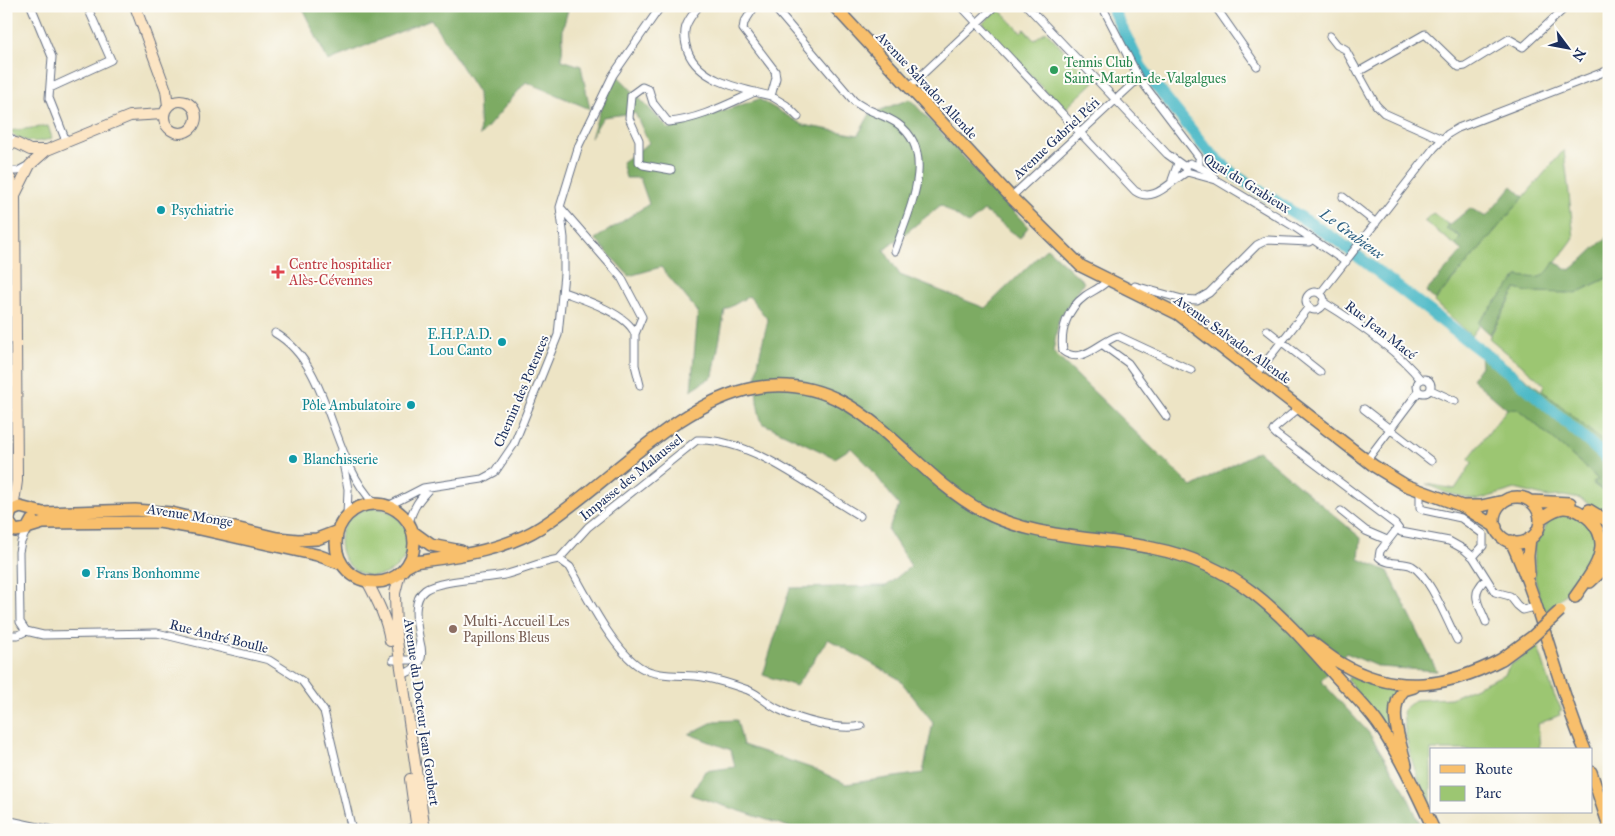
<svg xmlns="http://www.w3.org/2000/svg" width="1615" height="836" viewBox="0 0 1615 836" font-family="'IM FELL Great Primer',serif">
<rect width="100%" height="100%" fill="#fdfcf7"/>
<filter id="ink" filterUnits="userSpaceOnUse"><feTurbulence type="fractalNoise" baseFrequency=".02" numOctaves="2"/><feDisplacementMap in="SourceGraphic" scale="10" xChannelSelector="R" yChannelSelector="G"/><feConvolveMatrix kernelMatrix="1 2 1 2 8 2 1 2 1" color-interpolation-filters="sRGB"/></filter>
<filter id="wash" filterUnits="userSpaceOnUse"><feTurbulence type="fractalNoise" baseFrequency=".0096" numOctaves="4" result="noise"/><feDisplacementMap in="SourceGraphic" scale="20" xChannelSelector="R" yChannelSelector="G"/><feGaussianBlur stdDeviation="1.12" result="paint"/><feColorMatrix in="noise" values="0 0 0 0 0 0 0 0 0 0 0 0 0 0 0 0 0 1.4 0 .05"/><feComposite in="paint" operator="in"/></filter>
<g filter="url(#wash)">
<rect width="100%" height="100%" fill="#ede4c5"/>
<path fill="#9cc672" stroke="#5c7a68" d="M 998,8 L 1021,32 L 1024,29 L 1034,40 L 1046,31 L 1094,82 L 1063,111 L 983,23 Z
M 48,126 L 52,138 C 37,144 21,143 9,131 Z
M 1564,150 L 1574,238 L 1547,274 L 1537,278 L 1518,276 L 1478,323 L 1480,324 L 1471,336 L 1434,302 Z
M 1433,213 L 1449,225 L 1446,229 L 1462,237 L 1455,245 L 1424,221 Z
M 1609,277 L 1609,447 L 1542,390 L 1544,384 L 1489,338 L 1516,289 L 1527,292 L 1576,293 Z
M 1507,409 L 1518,409 L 1591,472 L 1598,480 L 1592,483 L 1609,496 L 1609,517 L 1581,499 L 1563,496 L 1548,497 L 1515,489 L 1478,500 L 1446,493 L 1426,484 L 1455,489 L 1472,463 L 1469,458 Z
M340 542a34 34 0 1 1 68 0a34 34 0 1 1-68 0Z
M 1568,513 L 1585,520 C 1589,526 1596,534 1596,541 C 1600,567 1562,597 1544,613 L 1535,579 L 1534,545 L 1542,535 L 1549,519 Z
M 1538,647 L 1554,695 L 1562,710 L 1559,711 L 1560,715 L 1538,724 L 1540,750 L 1431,750 L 1431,808 C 1415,774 1405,747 1403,710 L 1415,700 L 1451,698 L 1505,674 L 1510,665 Z
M 1349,677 L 1394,691 L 1390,705 L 1392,736 L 1348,680 Z"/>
<path fill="#7dab64" stroke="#4c6d61" d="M 301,6 L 569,6 L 563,28 L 562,60 L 581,66 L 590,109 L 526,82 L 480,136 L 478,93 L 431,19 L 328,61 Z
M 617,75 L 669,129 L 759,99 L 803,125 L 858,135 L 870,114 L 910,99 L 1028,227 L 1020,238 L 984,211 L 968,224 L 941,205 L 884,250 L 900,275 L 985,308 L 1047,248 L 1084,282 L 1059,319 L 1053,352 L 1192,487 L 1258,451 L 1361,538 L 1359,559 L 1388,571 L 1437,671 L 1379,667 L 1346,653 L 1321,681 L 1369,733 L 1405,791 L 1423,830 L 798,830 L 691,795 L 705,771 L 735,767 L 731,750 L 689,734 L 715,721 L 737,720 L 743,745 L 817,770 L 846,784 L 923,773 L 933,722 L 899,679 L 828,639 L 796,686 L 763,675 L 790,588 L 886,586 L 911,566 L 888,530 L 899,506 L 869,466 L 851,448 L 835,458 L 762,423 C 750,386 759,357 768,320 L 749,296 L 725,310 L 713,376 L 691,390 L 698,312 L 661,267 L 629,276 L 595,239 L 649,204 L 640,178 L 626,178 L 622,162 L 649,143 L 635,113 L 603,117 L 591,137 L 599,113 Z
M 1512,186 L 1524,197 L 1435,300 L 1426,292 L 1462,251 L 1455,245 L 1461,237 L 1446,228 L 1470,208 L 1486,217 Z
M 1609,236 L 1609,277 L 1576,293 L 1527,292 L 1516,289 L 1490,334 L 1478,323 L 1518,276 C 1538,278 1543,281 1554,262 L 1570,270 C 1584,260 1594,247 1609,236 Z
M 1485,347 L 1560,405 L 1609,447 L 1609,496 L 1592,482 L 1598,480 L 1591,472 L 1518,409 L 1507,409 L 1472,379 L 1481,366 L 1480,356 Z"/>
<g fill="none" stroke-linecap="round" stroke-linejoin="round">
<path stroke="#4dbac7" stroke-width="12" d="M 1111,6 L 1141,67 L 1208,151 L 1233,174 L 1338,241 L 1511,374 L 1609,460"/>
</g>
</g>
<g filter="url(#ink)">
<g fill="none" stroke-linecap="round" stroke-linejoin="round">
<defs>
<path id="street" d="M 31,6 L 52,57 L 49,98 L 66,141
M 699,6 C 685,23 681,31 688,52 C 700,82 743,89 771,96
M 755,6 L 744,23 L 743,29 L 775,71 L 776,78 L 771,96 L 786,105 L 798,117
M 773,6 L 854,101 C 867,112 884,114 898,124 C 939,153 907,214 895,251
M 961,6 L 1135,191 C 1154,204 1169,182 1187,172
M 1027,6 L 1167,154 L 1185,167
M 1102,6 L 1139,78 L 1199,157 L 1199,167
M 1215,6 L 1257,66
M 1330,36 L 1337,45 L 1345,49 L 1376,105 L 1384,113 L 1442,139
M 1358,72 L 1425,34 L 1459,67 L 1465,66 L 1509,39 L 1523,47 L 1567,6
M 909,87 L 995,6
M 50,88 L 111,60 L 87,6
M 6,134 L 16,143
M 1185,167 L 1190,163 L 1210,172 L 1216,180 L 1293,226 L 1346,262
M 1186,168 L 1187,172 L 1216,180
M 671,170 L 643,165 L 639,162 L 639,140 L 629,118 L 631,95 L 642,87 L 649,90 L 653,103 L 668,122 C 698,120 728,104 755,92
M 6,171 L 18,171 L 29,165
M 1172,180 L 1178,163
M 1011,197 L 1139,78
M 1343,197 L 1376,223
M 561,208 L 621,277 L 642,317 L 635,334 L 635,365 L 640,385
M 1107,281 C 1101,288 1092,291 1085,296 C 1067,309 1060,331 1063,351 C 1082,366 1100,341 1118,336 L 1191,370
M 1131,291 L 1135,286 L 1182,299 L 1197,300 L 1209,293 L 1257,245 L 1267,240 L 1309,242 L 1313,239
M 563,292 C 583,299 628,314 635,334
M1306 301a9 9 0 1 1 18 0a9 9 0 1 1-18 0Z
M 1320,294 L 1434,148 L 1448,134 L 1458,128 L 1609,70
M 1323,302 C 1356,322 1397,350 1421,380
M 1267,330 L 1320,372
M 275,333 C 332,366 329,458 375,504
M 1103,345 L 1128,363 L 1167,417
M 1257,373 L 1309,307
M1417 386a7 7 0 1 1 14 0a7 7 0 1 1-14 0Z
M 1431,390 L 1455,401
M 1300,407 L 1275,428 L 1273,431 L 1277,435 L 1395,524 L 1401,532 L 1449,541 L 1465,550 L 1473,557 L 1495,592 L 1510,596 L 1517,605 L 1523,610 L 1535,607
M 1364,409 L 1431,461
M 341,452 L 348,489 L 347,516
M 1367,460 L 1419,391
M 1420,492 L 1420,508 L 1424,510 L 1461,518 L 1483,534 L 1483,546 L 1473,557
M 388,506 L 423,488 L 482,479 L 495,472 L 514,444 L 558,335 L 564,274 L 564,238 L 560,207 L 579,145 L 613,75 L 661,6
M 1341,511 L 1366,531 L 1387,540
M 409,523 C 413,507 420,498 431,487
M 27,529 L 21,542 L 19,552 L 20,622 L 26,631 L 43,635 L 157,633 L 269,660 L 302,681 L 324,711 L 352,830
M 1397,529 L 1380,551 L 1379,557 C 1388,566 1402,561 1412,566 C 1430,576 1447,621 1457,640
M 559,559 L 588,527 L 697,440 C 752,437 814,490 860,516
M 1486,579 C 1469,594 1479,604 1486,622
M 6,635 L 18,635 L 26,631
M 420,642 C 418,628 410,601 425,590 C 439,580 485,579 504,575 C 523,570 540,562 559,559 L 570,567 C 586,595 613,650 640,667 C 658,678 683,674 703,677 C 718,680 734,685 748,690 C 760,695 768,705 780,710 C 799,720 840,731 861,726
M 393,660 L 411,660 L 416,657 L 420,642 C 425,660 419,668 402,675
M 6,820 L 52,830
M 407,830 L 419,823"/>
<path id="secondary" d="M 135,6 L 166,90 L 168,106
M164 117a16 16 0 1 1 32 0a16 16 0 1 1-32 0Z
M 6,146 L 16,143 L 30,150 L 46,150
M 6,172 L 11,180 L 15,195 L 17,481 L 13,510
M 15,195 L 30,165 L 47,150 L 130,116 L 163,114
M 400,573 L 395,593 L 396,634 L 425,830
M 367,581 C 377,600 387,619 390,641
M 410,779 L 417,830"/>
<path id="primary" d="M 834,6 L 1011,197 L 1081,266 L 1178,314 L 1374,466 L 1405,485 L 1462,506 L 1496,527
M1494 520a23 23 0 1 1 46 0a23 23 0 1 1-46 0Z
M 1531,501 L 1570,503
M336 543a39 39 0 1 1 78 0a39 39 0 1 1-78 0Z
M 1463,506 L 1481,506 L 1504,501
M 1589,510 L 1609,522
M 11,512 L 8,521 L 15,531 L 27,529 L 32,520
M 6,513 L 20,507 L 43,513 L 135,510 L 171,513 L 277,538 L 298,540 L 317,539 L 338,531
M 1540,519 C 1547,515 1555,508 1564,508 C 1583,508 1602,527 1601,546 C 1600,565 1585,582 1575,597
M 30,527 L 43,523 L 159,522 L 200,529 L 317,555 L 342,564
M 413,532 L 431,545 L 461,551
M 1511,541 C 1542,608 1556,682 1585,750
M 406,567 L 415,562 C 458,556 503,551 541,527 C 606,486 677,402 754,388 C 860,369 902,468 982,511 C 1034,539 1095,536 1152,548 C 1238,565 1278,611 1333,673 C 1348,690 1366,706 1379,725 C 1401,758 1417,794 1434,830
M 1529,574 L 1528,556 L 1530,538
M 1590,582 L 1609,564
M 1311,642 C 1321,649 1331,658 1342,664 C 1396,696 1450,687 1502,659
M 1406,765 C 1401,744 1386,708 1404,690 L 1414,687
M 1591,772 L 1609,826"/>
</defs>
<use href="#street" stroke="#646e82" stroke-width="9"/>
<use href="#secondary" stroke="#646e82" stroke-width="12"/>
<use href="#primary" stroke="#646e82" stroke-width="14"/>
<use href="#street" stroke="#fff" stroke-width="7"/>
<use href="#secondary" stroke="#fce5c4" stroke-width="10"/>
<use href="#primary" stroke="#f8bf6c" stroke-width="11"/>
<defs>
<path id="primary-bridge" d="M 1502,659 L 1532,637 L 1560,611"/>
</defs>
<use href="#primary-bridge" stroke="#646e82" stroke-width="14" stroke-linecap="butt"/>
<use href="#primary-bridge" stroke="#f8bf6c" stroke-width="11"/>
</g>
</g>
<circle fill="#2e9e5b" stroke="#fdfcf7" stroke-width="2" cx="1054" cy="70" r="5"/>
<g fill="#0f9aa8" stroke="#fdfcf7" stroke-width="2">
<circle cx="161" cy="210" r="5"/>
<circle cx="502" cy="342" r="5"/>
<circle cx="411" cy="405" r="5"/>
<circle cx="293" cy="459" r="5"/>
<circle cx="86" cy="573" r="5"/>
</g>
<path fill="#e0444e" stroke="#fdfcf7" stroke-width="2" d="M275.5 264.5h5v5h5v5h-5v5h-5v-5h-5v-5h5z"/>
<circle fill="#8d6e63" stroke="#fdfcf7" stroke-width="2" cx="453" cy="629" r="5"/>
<g text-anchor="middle" stroke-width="4" stroke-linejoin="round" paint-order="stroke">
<g font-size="14" fill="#27864d" stroke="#fdfcf7" text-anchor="start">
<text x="1064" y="67">Tennis Club<tspan x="1064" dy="16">Saint-Martin-de-Valgalgues</tspan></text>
</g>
<g font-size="14" fill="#1b2f5e" stroke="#fdfcf7">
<text transform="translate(927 85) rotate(47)" y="5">Avenue Salvador Allende</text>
<text transform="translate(1056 138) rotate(-43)" y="5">Avenue Gabriel Péri</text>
<text transform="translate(1247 183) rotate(32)" y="5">Quai du Grabieux</text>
<text transform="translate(1381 330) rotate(38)" y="5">Rue Jean Macé</text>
<text transform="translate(1233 339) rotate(36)" y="5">Avenue Salvador Allende</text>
<text transform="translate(521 391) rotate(-67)" y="5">Chemin des Potences</text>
<text transform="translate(631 477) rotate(-39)" y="5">Impasse des Malaussel</text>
<text transform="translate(190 515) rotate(9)" y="5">Avenue Monge</text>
<text transform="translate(219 636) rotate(14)" y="5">Rue André Boulle</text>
<text transform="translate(422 712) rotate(82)" y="5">Avenue du Docteur Jean Goubert</text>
</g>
<g font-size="14" fill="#0d838f" stroke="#fdfcf7" text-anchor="start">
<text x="171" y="215">Psychiatrie</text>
<text x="492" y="339" text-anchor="end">E.H.P.A.D.<tspan x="492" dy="16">Lou Canto</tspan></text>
<text x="401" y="410" text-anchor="end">Pôle Ambulatoire</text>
<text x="303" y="464">Blanchisserie</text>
<text x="96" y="578">Frans Bonhomme</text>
</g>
<g font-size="14" fill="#be3a42" stroke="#fdfcf7" text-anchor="start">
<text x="289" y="269">Centre hospitalier<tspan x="289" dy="16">Alès-Cévennes</tspan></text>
</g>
<g font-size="14" fill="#785e54" stroke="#fdfcf7" text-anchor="start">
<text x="463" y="626">Multi-Accueil Les<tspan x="463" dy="16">Papillons Bleus</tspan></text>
</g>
<g font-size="15" font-style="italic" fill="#2c6083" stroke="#fdfcf7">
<text transform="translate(1352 234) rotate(36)" y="5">Le Grabieux</text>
</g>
</g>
<rect width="1615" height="836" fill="none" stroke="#fdfcf7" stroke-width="25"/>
<rect x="1430" y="748" width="162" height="65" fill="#fdfcf7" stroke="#a3aaba"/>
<rect x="1440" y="765" width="25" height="8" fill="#f8bf6c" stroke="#a3aaba"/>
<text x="1475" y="774" font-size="15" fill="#1b2f5e">Route</text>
<rect x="1440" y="786" width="25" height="15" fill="#9cc672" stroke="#a3aaba"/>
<text x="1475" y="798" font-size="15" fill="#1b2f5e">Parc</text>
<g transform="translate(1568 48) rotate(122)" stroke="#fdfcf7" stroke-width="4" paint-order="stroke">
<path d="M0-4L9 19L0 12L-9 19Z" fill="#1b2f5e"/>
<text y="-8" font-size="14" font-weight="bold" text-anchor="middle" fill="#1b2f5e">N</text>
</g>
</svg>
